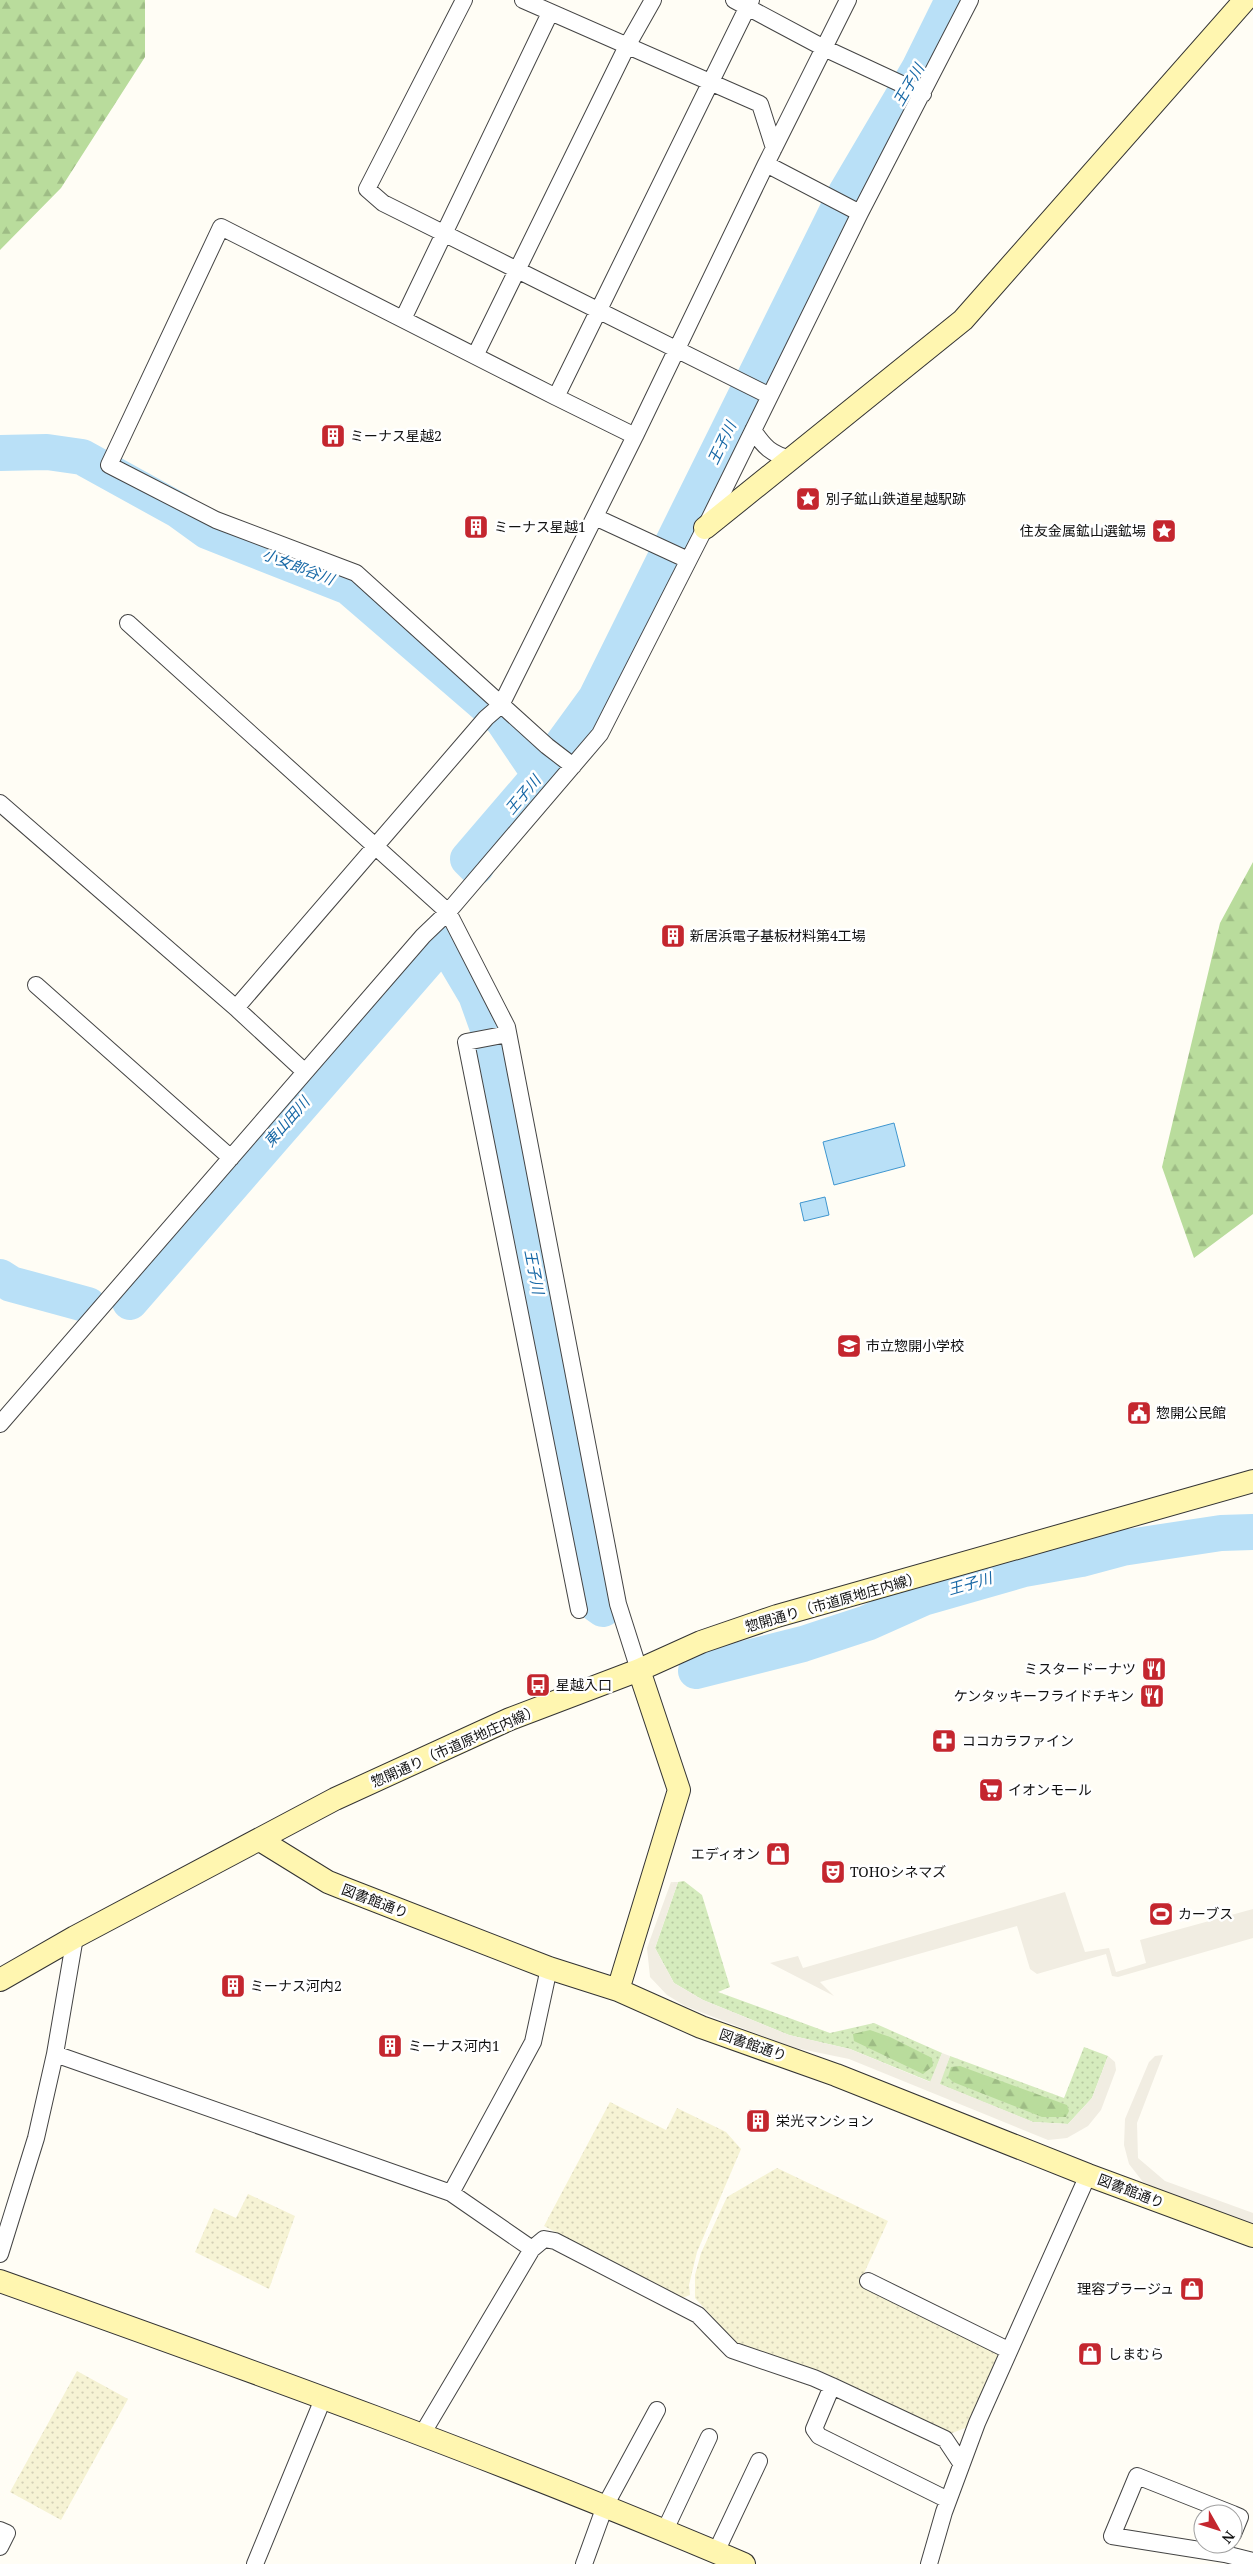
<svg xmlns="http://www.w3.org/2000/svg" width="1253" height="2564" viewBox="0 0 1253 2564" font-family="'Noto Serif','Noto Sans JP',serif">
<defs>
<pattern id="farmland-dots" width="8" height="8" patternUnits="userSpaceOnUse" patternTransform="scale(1.25)"><rect width="8" height="8" fill="#f6f3d4"/><path d="M2 2h.1M6 6h.1" fill="none" stroke="#d2cfb5" stroke-width="1.8" stroke-linecap="round"/></pattern>
<pattern id="grass-dots" width="8" height="8" patternUnits="userSpaceOnUse" patternTransform="scale(1.25)"><rect width="8" height="8" fill="#d5ebbd"/><path d="M2 2h.1M6 6h.1" fill="none" stroke="#b6c8a1" stroke-width="1.8" stroke-linecap="round"/></pattern>
<pattern id="forest-firs" width="22" height="20" patternUnits="userSpaceOnUse" patternTransform="scale(1.25)"><rect width="22" height="20" fill="#b9dc9c"/><path d="M5 1l3.5 6h-7zM16 11l3.5 6h-7z" fill="#9ebc85"/></pattern>
</defs>
<rect width="100%" height="100%" fill="#fffdf5"/>
<path fill="url(#farmland-dots)" d="M 610,2102 L 666,2130 L 677,2108 L 726,2132 L 741,2149 L 697,2252 L 689,2285 L 690,2295 L 682,2298 L 544,2226 Z
M 777,2168 L 888,2221 L 860,2282 L 999,2354 L 968,2427 L 952,2433 L 819,2370 L 816,2373 L 737,2344 L 695,2298 L 695,2275 L 701,2253 L 727,2197 Z
M 248,2194 L 295,2216 L 269,2289 L 195,2252 L 214,2208 L 236,2218 Z
M 77,2371 L 128,2399 L 61,2520 L 10,2492 Z"/>
<path fill="url(#grass-dots)" d="M 684,1881 L 702,1895 L 730,1987 L 718,1992 L 830,2033 L 874,2023 L 942,2053 L 931,2082 L 850,2049 L 789,2035 L 703,2000 L 674,1983 L 655,1948 L 678,1882 Z
M 1084,2047 L 1108,2056 L 1092,2098 L 1068,2124 L 1033,2122 L 939,2084 L 950,2056 L 1064,2098 Z"/>
<path fill="url(#forest-firs)" d="M 0,0 L 145,0 L 145,57 L 61,188 L 0,250 Z
M 1253,862 L 1253,1214 L 1194,1258 L 1162,1167 L 1220,923 Z
M 870,2030 L 890,2037 L 932,2058 L 933,2066 L 923,2074 L 854,2041 L 853,2034 Z
M 960,2066 L 1067,2105 L 1069,2111 L 1066,2117 L 1042,2117 L 953,2082 L 948,2077 L 951,2067 Z"/>
<path fill="#f1ede2" d="M 671,1882 L 678,1882 L 655,1948 L 674,1983 L 703,2000 L 789,2035 L 850,2049 L 930,2082 L 942,2053 L 950,2056 L 940,2084 L 1033,2122 L 1068,2124 L 1092,2098 L 1108,2056 L 1115,2062 L 1116,2070 L 1101,2110 L 1088,2126 L 1067,2138 L 1048,2140 L 849,2059 L 791,2047 L 685,2006 L 667,1995 L 650,1977 L 647,1948 Z
M 1065,1892 L 1085,1952 L 1109,1948 L 1116,1972 L 1146,1963 L 1140,1940 L 1253,1909 L 1253,1938 L 1118,1977 L 1112,1976 L 1106,1954 L 1037,1974 L 1030,1969 L 1017,1926 L 820,1982 L 834,1996 L 770,1963 L 798,1956 L 803,1968 Z
M 1163,2055 L 1137,2123 L 1138,2158 L 1165,2181 L 1253,2213 L 1253,2224 L 1160,2191 L 1143,2182 L 1129,2164 L 1124,2145 L 1125,2119 L 1149,2062 L 1155,2056 Z"/>
<path fill="#b9e0f7" stroke="#3f96cf" d="M 894,1123 L 905,1166 L 834,1185 L 823,1142 Z
M 825,1197 L 829,1215 L 804,1221 L 800,1203 Z"/>
<g fill="none" stroke-linecap="round" stroke-linejoin="round">
<path stroke="#b9e0f7" stroke-width="36" d="M 0,453 L 47,452 L 82,457 L 178,510 L 207,531 L 349,587 L 502,719 L 540,775
M 476,867 L 468,859 L 540,775 L 596,698 L 846,193 L 919,69 L 953,0
M 0,1277 L 11,1284 L 88,1305
M 130,1302 L 444,941 L 476,995 L 491,1037 L 596,1604 L 603,1609
M 696,1671 L 803,1644 L 867,1623 L 923,1598 L 1024,1569 L 1081,1559 L 1122,1548 L 1221,1533 L 1253,1532"/>
<defs>
<path id="street" d="M 464,0 L 367,189 L 383,203 L 770,396
M 523,0 L 760,104 L 774,148
M 734,0 L 824,48 L 923,94
M 751,0 L 556,397 L 635,436 L 766,164
M 848,0 L 766,164 L 860,213
M 403,319 L 550,13
M 475,356 L 627,46 L 653,0
M 556,397 L 221,227 L 109,465 L 216,520 L 356,573 L 547,746 L 573,766
M 753,430 C 764,447 771,454 791,459
M 595,517 L 688,560
M 128,623 L 448,912 L 507,1027 L 618,1604 L 639,1670
M 0,803 L 236,1008 L 305,1072
M 36,985 L 231,1158
M 236,1008 L 486,718 L 501,705 L 635,436
M 508,1034 L 466,1042 L 579,1610
M 0,1424 L 423,936 L 448,912 L 600,734 L 705,528 L 860,213 L 970,0
M 55,2054 L 75,1937
M 451,2193 L 533,2042 L 549,1968
M 0,2254 L 36,2138 L 55,2054 L 451,2193 L 532,2249
M 868,2281 L 1008,2350
M 421,2436 L 532,2249 L 544,2239 L 555,2241 L 698,2315 L 732,2350 L 814,2378 L 832,2386
M 948,2500 L 819,2436 L 814,2429 L 832,2386 L 945,2439 L 961,2463
M 1233,2514 L 1137,2476 L 1112,2536 L 1225,2554 L 1253,2561
M 1233,2514 L 1240,2517 L 1233,2534
M 0,2530 L 7,2533 L 0,2547
M 665,2530 L 709,2437
M 716,2552 L 759,2461
M 255,2564 L 323,2399
M 584,2564 L 605,2506 L 657,2410
M 929,2564 L 944,2512 L 977,2423 L 1088,2175"/>
<path id="secondary" d="M 705,528 L 963,320 L 1245,0
M 260,1840 L 328,1882 L 343,1888 L 549,1968 L 618,1990 L 701,2027 L 836,2075 L 1088,2175 L 1253,2236
M 0,1980 L 75,1937 L 335,1799 L 510,1719 L 639,1670 L 701,1642 L 777,1616 L 1253,1481
M 618,1990 L 679,1790 L 639,1670
M 0,2281 C 250,2370 500,2460 744,2564"/>
</defs>
<use href="#street" stroke="#444" stroke-width="18"/>
<use href="#secondary" stroke="#333" stroke-width="24"/>
<use href="#street" stroke="#fff" stroke-width="16"/>
<use href="#secondary" stroke="#fff6b0" stroke-width="22"/>
</g>
<defs>
<symbol id="building-square" viewBox="-11 -11 22 22"><rect x="-9" y="-9" width="18" height="18" rx="4" fill="#c4262e" stroke="#fff"/><path d="M-4-6H4V6H1V3H-1V6H-4ZM-2.5-4.3h1.7v1.8h-1.7ZM.8-4.3h1.7v1.8H.8ZM-2.5-1h1.7V.8h-1.7ZM.8-1h1.7V.8H.8Z" fill="#fff"/></symbol>
<symbol id="sight-square" viewBox="-11 -11 22 22"><rect x="-9" y="-9" width="18" height="18" rx="4" fill="#c4262e" stroke="#fff"/><path d="M0-6L1.8-2.2L6-1.7L2.9 1.2L3.7 5.4L0 3.3L-3.7 5.4L-2.9 1.2L-6-1.7L-1.8-2.2Z" fill="#fff"/></symbol>
<symbol id="school-square" viewBox="-11 -11 22 22"><rect x="-9" y="-9" width="18" height="18" rx="4" fill="#c4262e" stroke="#fff"/><path d="M0-5L7-2L0 1L-7-2ZM-4 1L0 2.5L4 1V4Q0 6-4 4Z" fill="#fff"/></symbol>
<symbol id="civic-square" viewBox="-11 -11 22 22"><rect x="-9" y="-9" width="18" height="18" rx="4" fill="#c4262e" stroke="#fff"/><path d="M-.6-6.5H3V-4.5H.6V-3L4-1V1h2V6H-6V1h2V-1L-.6-3ZM-1.2 2.5V6h2.4V2.5Z" fill="#fff"/></symbol>
<symbol id="restaurant-square" viewBox="-11 -11 22 22"><rect x="-9" y="-9" width="18" height="18" rx="4" fill="#c4262e" stroke="#fff"/><path d="M-5-6h1v4h1v-4h1v4h1v-4h1v5L-1.5 .5V6h-2V.5L-5-1ZM5-6V6H3V1.5H1.5Q1.5-4 5-6Z" fill="#fff"/></symbol>
<symbol id="bus-square" viewBox="-11 -11 22 22"><rect x="-9" y="-9" width="18" height="18" rx="4" fill="#c4262e" stroke="#fff"/><path d="M-5-6H5V4H4V6H2V4H-2V6H-4V4H-5ZM-3.5-4V0h7V-4ZM-3.5 1.2v1.5H-2V1.2ZM2 1.2v1.5H3.5V1.2Z" fill="#fff"/></symbol>
<symbol id="pharmacy-square" viewBox="-11 -11 22 22"><rect x="-9" y="-9" width="18" height="18" rx="4" fill="#c4262e" stroke="#fff"/><path d="M-2-6h4v4h4v4h-4v4h-4v-4h-4v-4h4Z" fill="#fff"/></symbol>
<symbol id="supermarket-square" viewBox="-11 -11 22 22"><rect x="-9" y="-9" width="18" height="18" rx="4" fill="#c4262e" stroke="#fff"/><path d="M-6-5.5h2.5l.6 2H6L4.5 2H-2.5L-4.4-4H-6ZM-1.5 3.2a1.3 1.3 0 1 0 .1 0ZM3 3.2a1.3 1.3 0 1 0 .1 0Z" fill="#fff"/></symbol>
<symbol id="shop-square" viewBox="-11 -11 22 22"><rect x="-9" y="-9" width="18" height="18" rx="4" fill="#c4262e" stroke="#fff"/><path d="M-5-2.5h2.3a2.7 3.5 0 0 1 5.4 0H5L5.5 6h-11ZM-1.5-2.5h3a1.5 2.3 0 0 0-3 0Z" fill="#fff"/></symbol>
<symbol id="theatre-square" viewBox="-11 -11 22 22"><rect x="-9" y="-9" width="18" height="18" rx="4" fill="#c4262e" stroke="#fff"/><path d="M-5-5.5Q0-4 5-5.5V0Q5 5 0 6Q-5 5-5 0ZM-3.3-2.5H-1v1.5H-3.3ZM1-2.5H3.3v1.5H1ZM-2.8 1Q0 5.5 2.8 1Z" fill="#fff"/></symbol>
<symbol id="stadium-square" viewBox="-11 -11 22 22"><rect x="-9" y="-9" width="18" height="18" rx="4" fill="#c4262e" stroke="#fff"/><path d="M0-5a6.5 5 0 1 0 0 10a6.5 5 0 1 0 0-10ZM-3.5-1.8h7v3.6h-7Z" fill="#fff"/></symbol>
</defs>
<g fill-rule="evenodd">
<use href="#building-square" x="319" y="422" width="28" height="28"/>
<use href="#sight-square" x="794" y="485" width="28" height="28"/>
<use href="#building-square" x="462" y="513" width="28" height="28"/>
<use href="#sight-square" x="1150" y="517" width="28" height="28"/>
<use href="#building-square" x="659" y="922" width="28" height="28"/>
<use href="#school-square" x="835" y="1332" width="28" height="28"/>
<use href="#civic-square" x="1125" y="1399" width="28" height="28"/>
<use href="#restaurant-square" x="1140" y="1655" width="28" height="28"/>
<use href="#bus-square" x="524" y="1671" width="28" height="28"/>
<use href="#restaurant-square" x="1138" y="1682" width="28" height="28"/>
<use href="#pharmacy-square" x="930" y="1727" width="28" height="28"/>
<use href="#supermarket-square" x="977" y="1776" width="28" height="28"/>
<use href="#shop-square" x="764" y="1840" width="28" height="28"/>
<use href="#theatre-square" x="819" y="1858" width="28" height="28"/>
<use href="#stadium-square" x="1147" y="1900" width="28" height="28"/>
<use href="#building-square" x="219" y="1972" width="28" height="28"/>
<use href="#building-square" x="376" y="2032" width="28" height="28"/>
<use href="#building-square" x="744" y="2107" width="28" height="28"/>
<use href="#shop-square" x="1178" y="2275" width="28" height="28"/>
<use href="#shop-square" x="1076" y="2340" width="28" height="28"/>
</g>
<g text-anchor="middle" stroke-width="5" stroke-linejoin="round" paint-order="stroke">
<g font-size="14" fill="#111" stroke="#fff" text-anchor="start">
<text x="350" y="441">ミーナス星越2</text>
<text x="826" y="504">別子鉱山鉄道星越駅跡</text>
<text x="494" y="532">ミーナス星越1</text>
<text x="1146" y="536" text-anchor="end">住友金属鉱山選鉱場</text>
<text x="690" y="941">新居浜電子基板材料第4工場</text>
<text x="866" y="1351">市立惣開小学校</text>
<text x="1156" y="1418">惣開公民館</text>
<text x="1136" y="1674" text-anchor="end">ミスタードーナツ</text>
<text x="556" y="1690">星越入口</text>
<text x="1134" y="1701" text-anchor="end">ケンタッキーフライドチキン</text>
<text x="962" y="1746">ココカラファイン</text>
<text x="1008" y="1795">イオンモール</text>
<text x="760" y="1859" text-anchor="end">エディオン</text>
<text x="850" y="1877">TOHOシネマズ</text>
<text x="1178" y="1919">カーブス</text>
<text x="250" y="1991">ミーナス河内2</text>
<text x="408" y="2051">ミーナス河内1</text>
<text x="776" y="2126">栄光マンション</text>
<text x="1174" y="2294" text-anchor="end">理容プラージュ</text>
<text x="1108" y="2359">しまむら</text>
</g>
<g font-size="14" fill="#111" stroke="#fff">
<text transform="translate(833 1602) rotate(-16)" y="5">惣開通り（市道原地庄内線）</text>
<text transform="translate(455 1746) rotate(-24)" y="5">惣開通り（市道原地庄内線）</text>
<text transform="translate(375 1901) rotate(21)" y="5">図書館通り</text>
<text transform="translate(753 2045) rotate(19)" y="5">図書館通り</text>
<text transform="translate(1131 2191) rotate(21)" y="5">図書館通り</text>
</g>
<g font-size="15" font-style="italic" fill="#1768a6" stroke="#fff">
<text transform="translate(909 85) rotate(-60)" y="5">王子川</text>
<text transform="translate(722 443) rotate(-64)" y="5">王子川</text>
<text transform="translate(298 567) rotate(21)" y="5">小女郎谷川</text>
<text transform="translate(523 795) rotate(-50)" y="5">王子川</text>
<text transform="translate(287 1122) rotate(-49)" y="5">東山田川</text>
<text transform="translate(534 1272) rotate(79)" y="5">王子川</text>
<text transform="translate(970 1584) rotate(-16)" y="5">王子川</text>
</g>
</g>
<g transform="translate(1218 2529) rotate(129)"><circle r="24" fill="#ffffff" stroke="#a0a0a0"/>
<path d="M0-4L9 19L0 12L-9 19Z" fill="#c4262e"/>
<text y="-8" font-size="14" font-weight="bold" text-anchor="middle" fill="#111111">N</text>
</g>
</svg>
